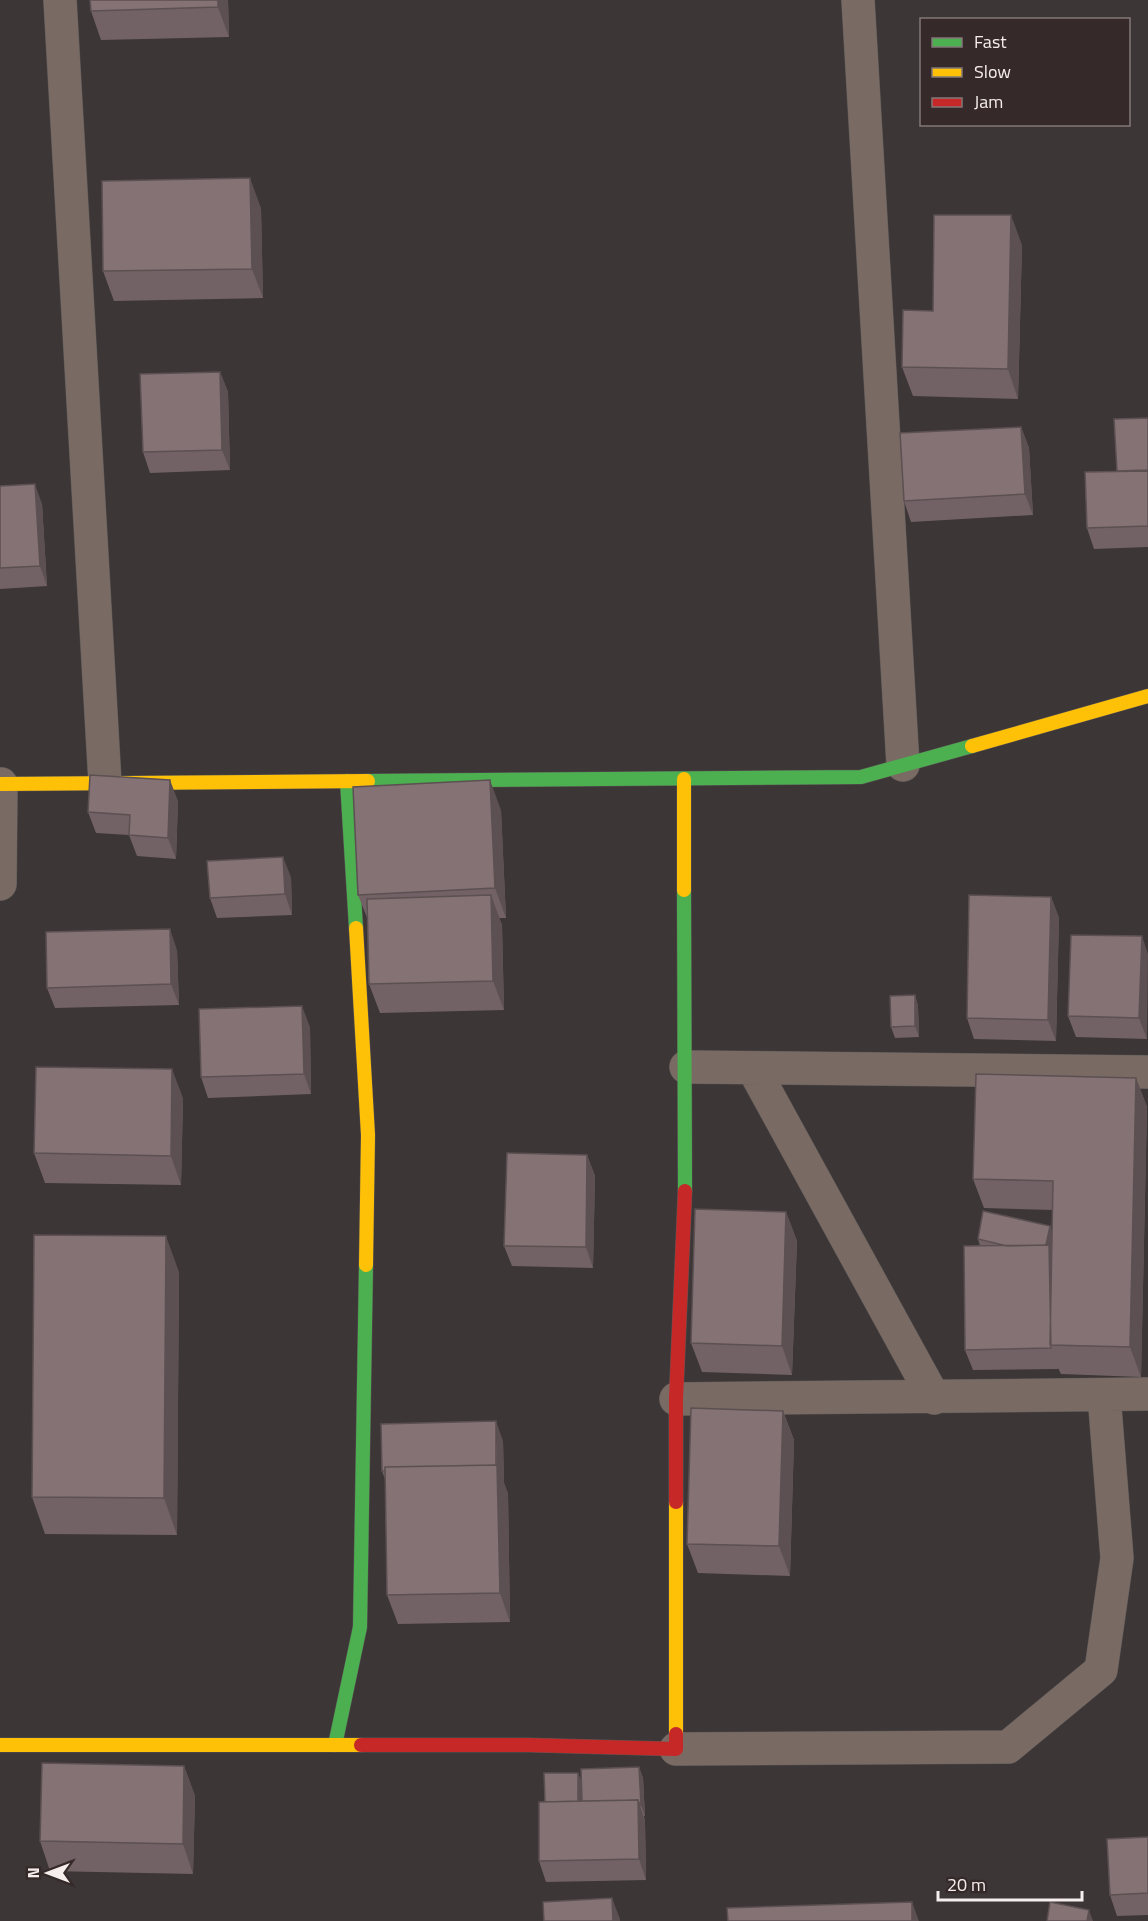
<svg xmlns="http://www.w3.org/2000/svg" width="1148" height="1921" viewBox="0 0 1148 1921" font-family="'Titillium Web',sans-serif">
<rect width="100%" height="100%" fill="#3c3636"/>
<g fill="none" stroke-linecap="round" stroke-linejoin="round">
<defs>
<path id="street" d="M 60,0 L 105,783
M 858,0 L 903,765
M 0,884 L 1,784
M 686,1067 L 1148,1072
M 753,1068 L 934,1398
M 676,1399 L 1148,1394
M 676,1749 L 1008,1747 L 1101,1670 L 1117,1558 L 1104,1395"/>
<path id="fast" d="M 347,781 L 356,928
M 368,781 L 861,777 L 972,746
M 684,890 L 685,1191
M 335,1745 L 360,1627 L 366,1265"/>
<path id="slow" d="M 972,746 L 1148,696
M 684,779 L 684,890
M 0,784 L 368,781
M 356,928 L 368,1135 L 366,1265
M 676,1502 L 676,1734
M 0,1745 L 361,1745"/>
<path id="jam" d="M 676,1502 L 676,1399 L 685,1191
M 361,1745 L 528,1745 L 676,1749 L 676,1734"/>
</defs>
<use href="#street" stroke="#595454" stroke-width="34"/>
<use href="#fast" stroke="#595454" stroke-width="15"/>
<use href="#slow" stroke="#595454" stroke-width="15"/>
<use href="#jam" stroke="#595454" stroke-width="15"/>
<use href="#street" stroke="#796b64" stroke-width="33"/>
<use href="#fast" stroke="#4caf50" stroke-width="14"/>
<use href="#slow" stroke="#ffc107" stroke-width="14"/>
<use href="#jam" stroke="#c62828" stroke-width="14"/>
</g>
<path fill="#726265" d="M 90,0 L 228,0 L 229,37 L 101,40 L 91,11 Z
M 261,208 L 263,298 L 114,301 L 103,271 Z
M 1022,245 L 1018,399 L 913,396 L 902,367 L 933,311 Z
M 220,372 L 228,392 L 230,470 L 150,473 L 143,452 Z
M 1148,418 L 1148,547 L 1094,549 L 1087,528 L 1117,472 Z
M 1021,427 L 1029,448 L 1033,515 L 911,522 L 904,501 Z
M 0,486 L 42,504 L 47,586 L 0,589 Z
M 178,801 L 176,859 L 137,856 L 129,835 L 96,833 L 88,812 Z
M 501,810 L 506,918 L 499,918 L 502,925 L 504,1010 L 380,1013 L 369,984 L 368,920 L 358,895 Z
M 291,877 L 292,915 L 217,918 L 210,898 Z
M 1051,897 L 1059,918 L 1056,1041 L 974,1039 L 967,1018 Z
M 1142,936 L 1147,1039 L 1076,1037 L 1068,1016 Z
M 177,950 L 179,1005 L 55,1008 L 47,988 Z
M 915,995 L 918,1006 L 919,1037 L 895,1038 L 891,1027 Z
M 310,1027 L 311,1094 L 208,1098 L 201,1077 Z
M 1136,1078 L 1147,1107 L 1141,1377 L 1061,1374 L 1058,1368 L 1058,1369 L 973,1370 L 965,1350 L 980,1246 L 978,1239 L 1050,1226 L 1052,1233 L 1053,1210 L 984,1208 L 973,1179 Z
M 183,1098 L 181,1185 L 45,1183 L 34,1153 Z
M 587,1155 L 595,1176 L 593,1268 L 512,1266 L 504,1246 Z
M 786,1212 L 797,1241 L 792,1375 L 702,1372 L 691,1343 Z
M 179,1272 L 177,1535 L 45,1534 L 32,1497 Z
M 783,1411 L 794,1440 L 790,1576 L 698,1573 L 687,1544 Z
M 503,1441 L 504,1483 L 508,1494 L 510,1622 L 398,1624 L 387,1595 L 385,1479 L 382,1471 Z
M 184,1766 L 195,1796 L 193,1874 L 50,1871 L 40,1841 Z
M 639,1767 L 643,1778 L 645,1816 L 644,1816 L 645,1821 L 646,1880 L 546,1882 L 539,1861 L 545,1802 L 578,1773 L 582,1783 Z
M 1148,1837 L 1148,1915 L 1117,1916 L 1110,1895 Z"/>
<path fill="#5c5052" d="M 218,0 L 228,0 L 229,37 L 218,7 Z
M 250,178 L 261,208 L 263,298 L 252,269 Z
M 1011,215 L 1022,245 L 1018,399 L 1008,369 Z
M 220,372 L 228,392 L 230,470 L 222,450 Z
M 1021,427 L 1029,448 L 1033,515 L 1025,494 Z
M 35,484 L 42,504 L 47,586 L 40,566 Z
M 170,780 L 178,801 L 176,859 L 168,838 Z
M 490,780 L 501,810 L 506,918 L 495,888 Z
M 283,857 L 291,877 L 292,915 L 285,894 Z
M 491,895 L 502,925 L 504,1010 L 493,981 Z
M 1051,897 L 1059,918 L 1056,1041 L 1048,1020 Z
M 170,929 L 177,950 L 179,1005 L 171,984 Z
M 1142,936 L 1148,954 L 1147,1039 L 1139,1018 Z
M 915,995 L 918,1006 L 919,1037 L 915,1026 Z
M 302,1006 L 310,1027 L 311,1094 L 304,1074 Z
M 172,1069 L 183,1098 L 181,1185 L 171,1156 Z
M 1136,1078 L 1147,1107 L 1141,1377 L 1130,1347 Z
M 587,1155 L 595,1176 L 593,1268 L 586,1247 Z
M 786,1212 L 797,1241 L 792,1375 L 782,1346 Z
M 1050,1226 L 1053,1236 L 1051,1250 L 1057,1266 L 1051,1345 L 1044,1254 Z
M 166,1236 L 179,1272 L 177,1535 L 164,1498 Z
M 783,1411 L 794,1440 L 790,1576 L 779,1546 Z
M 496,1421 L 503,1441 L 504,1483 L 508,1494 L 510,1622 L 500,1593 Z
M 184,1766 L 195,1796 L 193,1874 L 183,1844 Z
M 639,1767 L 643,1778 L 645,1816 L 641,1805 Z
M 578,1773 L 582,1784 L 582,1818 L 578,1807 Z
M 638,1800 L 645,1821 L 646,1880 L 639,1859 Z
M 612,1898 L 620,1919 L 620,1921 L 613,1921 Z
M 912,1902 L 919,1921 L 912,1921 Z
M 1089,1910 L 1093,1921 L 1087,1921 Z"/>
<path fill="#847275" stroke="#5c5052" stroke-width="1.5" d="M 90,0 L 218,0 L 218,7 L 91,11 Z
M 250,178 L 252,269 L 103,271 L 102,181 Z
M 934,215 L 1011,215 L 1008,369 L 902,367 L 903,310 L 933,311 Z
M 220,372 L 222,450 L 143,452 L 140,374 Z
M 1148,418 L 1148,470 L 1117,471 L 1114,419 Z
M 1021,427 L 1025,494 L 904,501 L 900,433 Z
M 1148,471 L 1148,526 L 1087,528 L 1085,472 Z
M 35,484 L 40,566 L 0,568 L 0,486 Z
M 90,775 L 170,780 L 168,838 L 129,835 L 130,815 L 88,812 Z
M 490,780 L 495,888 L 358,895 L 353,787 Z
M 283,857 L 285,894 L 210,898 L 207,861 Z
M 491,895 L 493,981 L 369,984 L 367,899 Z
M 969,895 L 1051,897 L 1048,1020 L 967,1018 Z
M 170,929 L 171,984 L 47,988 L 46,932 Z
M 1071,935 L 1142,936 L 1139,1018 L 1068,1016 Z
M 915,995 L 915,1026 L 891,1027 L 890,996 Z
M 302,1006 L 304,1074 L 201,1077 L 199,1009 Z
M 36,1067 L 172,1069 L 171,1156 L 34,1153 Z
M 976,1074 L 1136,1078 L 1130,1347 L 1050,1345 L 1053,1181 L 973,1179 Z
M 507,1153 L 587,1155 L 586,1247 L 504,1246 Z
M 695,1209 L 786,1212 L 782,1346 L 691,1343 Z
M 983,1211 L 1050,1226 L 1046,1245 L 1007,1246 L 978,1239 Z
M 34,1235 L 166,1236 L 164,1498 L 32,1497 Z
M 1049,1245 L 1051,1348 L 965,1350 L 964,1246 Z
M 691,1408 L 783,1411 L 779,1546 L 687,1544 Z
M 496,1421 L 496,1465 L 385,1467 L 385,1471 L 382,1471 L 381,1424 Z
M 497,1465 L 500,1593 L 387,1595 L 385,1467 Z
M 42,1763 L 184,1766 L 183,1844 L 40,1841 Z
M 639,1767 L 641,1805 L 640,1805 L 638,1800 L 582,1801 L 581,1769 Z
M 544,1773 L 578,1773 L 578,1801 L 545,1802 Z
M 638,1800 L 639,1859 L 539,1861 L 539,1802 Z
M 1148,1837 L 1148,1893 L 1110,1895 L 1107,1839 Z
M 612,1898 L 613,1921 L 544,1921 L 543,1902 Z
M 912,1902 L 912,1921 L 728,1921 L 727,1908 Z
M 1050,1902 L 1089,1910 L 1087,1921 L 1047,1921 Z"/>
<rect x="920" y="18" width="210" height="108" fill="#352a29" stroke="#827877" stroke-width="1.5"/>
<rect x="932" y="38" width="30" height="9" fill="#4caf50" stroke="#827877" stroke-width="1.5"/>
<text x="974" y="48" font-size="18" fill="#f5eeed">Fast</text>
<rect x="932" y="68" width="30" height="9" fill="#ffc107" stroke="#827877" stroke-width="1.5"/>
<text x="974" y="78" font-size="18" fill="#f5eeed">Slow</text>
<rect x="932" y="98" width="30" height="9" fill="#c62828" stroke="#827877" stroke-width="1.5"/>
<text x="974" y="108" font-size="18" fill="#f5eeed">Jam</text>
<g transform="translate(48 1873) rotate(270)" stroke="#352a29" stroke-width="4.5" paint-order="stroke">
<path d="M0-4.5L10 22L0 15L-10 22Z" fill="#f5eeed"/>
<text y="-9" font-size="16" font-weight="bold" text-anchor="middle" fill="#f5eeed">N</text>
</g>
<path d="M938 1891v9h144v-9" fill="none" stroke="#f5eeed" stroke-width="3"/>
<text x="947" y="1891" font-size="18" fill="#f5eeed" stroke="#352a29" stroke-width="4.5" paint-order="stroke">20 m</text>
</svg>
